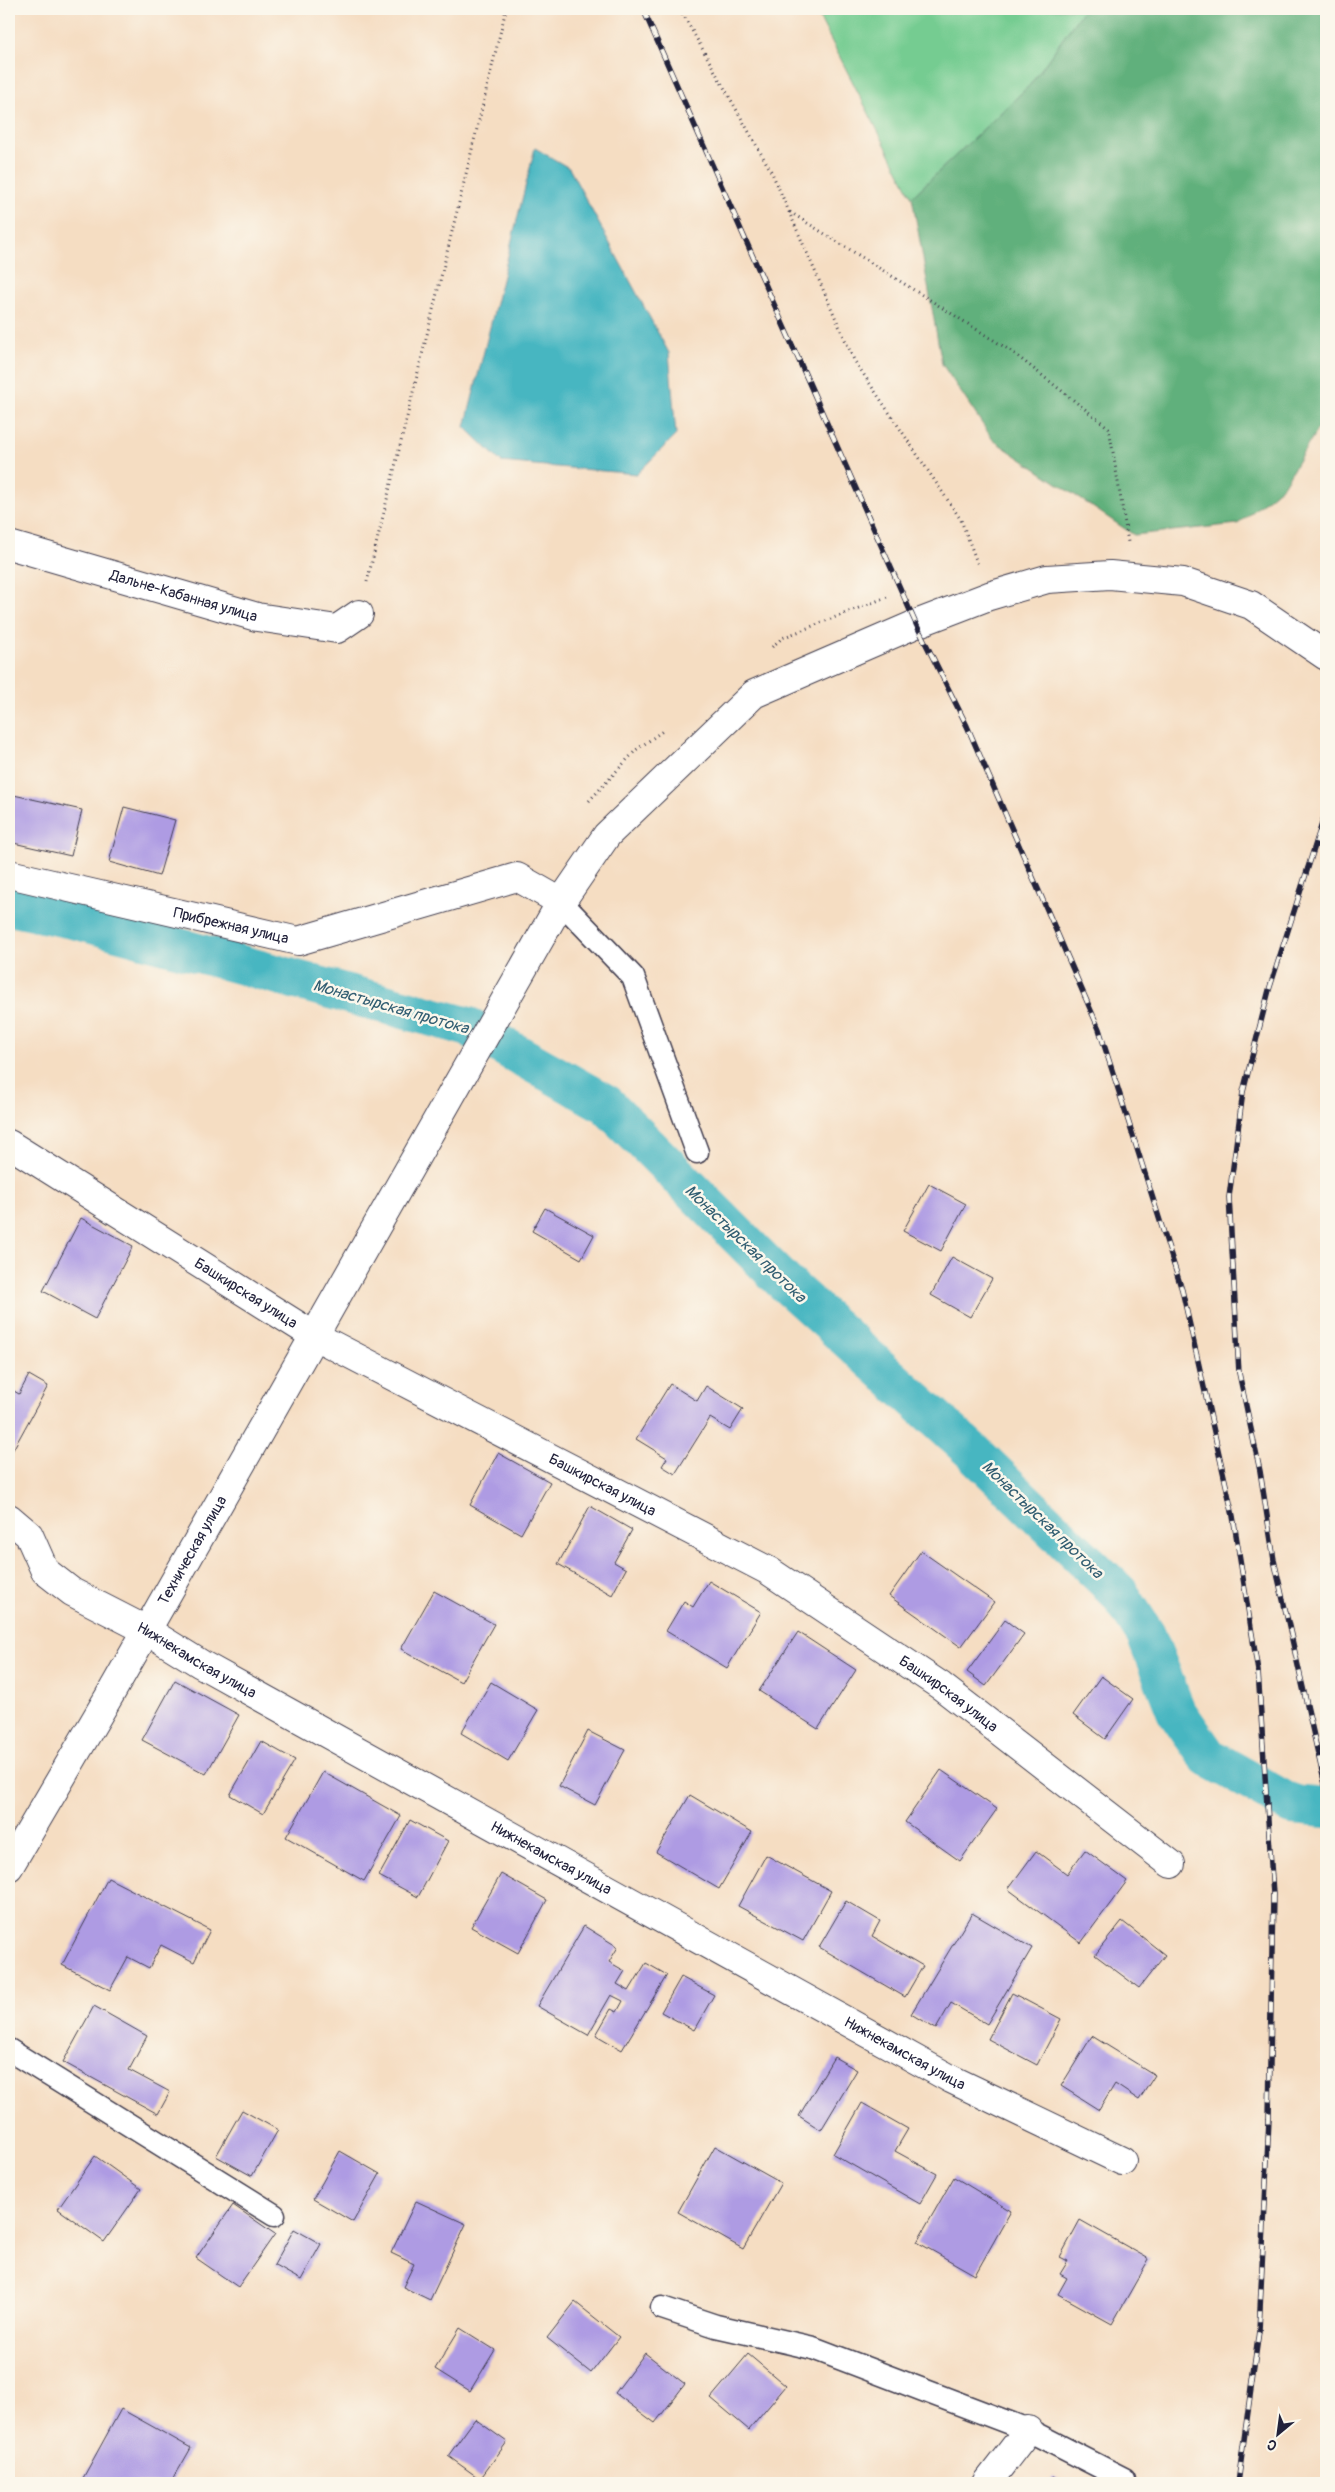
<svg xmlns="http://www.w3.org/2000/svg" width="1335" height="2492" viewBox="0 0 1335 2492" font-family="Pangolin,sans-serif">
<rect width="100%" height="100%" fill="#fbf7ec"/>
<filter id="ink" filterUnits="userSpaceOnUse"><feTurbulence type="fractalNoise" baseFrequency=".02" numOctaves="2"/><feDisplacementMap in="SourceGraphic" scale="10" xChannelSelector="R" yChannelSelector="G"/><feConvolveMatrix kernelMatrix="1 2 1 2 8 2 1 2 1" color-interpolation-filters="sRGB"/></filter>
<filter id="wash" filterUnits="userSpaceOnUse"><feTurbulence type="fractalNoise" baseFrequency=".0096" numOctaves="4" result="noise"/><feDisplacementMap in="SourceGraphic" scale="20" xChannelSelector="R" yChannelSelector="G"/><feGaussianBlur stdDeviation="1.12" result="paint"/><feColorMatrix in="noise" values="0 0 0 0 0 0 0 0 0 0 0 0 0 0 0 0 0 1.4 0 .05"/><feComposite in="paint" operator="in"/></filter>
<g filter="url(#wash)">
<rect width="100%" height="100%" fill="#f5ddc2"/>
<path fill="#75cc91" stroke="#4c7766" d="M 815,9 L 1084,9 L 1030,85 L 912,197 Z"/>
<path fill="#60b07b" stroke="#41695b" d="M 1084,9 L 1326,9 L 1326,415 L 1283,486 L 1238,524 L 1134,535 L 993,440 L 942,364 L 912,197 L 1030,85 Z"/>
<path fill="#47b6c1" stroke="#346c7e" d="M 535,148 L 569,168 L 669,353 L 676,435 L 637,474 L 501,462 L 465,427 Z"/>
<g fill="none" stroke-linecap="round" stroke-linejoin="round">
<path stroke="#47b6c1" stroke-width="40" d="M 9,906 L 81,921 L 469,1027 L 606,1104 L 783,1281 L 973,1452 L 1119,1593 L 1146,1635 L 1176,1711 L 1208,1757 L 1292,1805 L 1326,1808"/>
</g>
<g id="blocks">
<path fill="#ae9be3" d="M 9,794 L 82,810 L 71,856 L 9,842 Z
M 124,807 L 175,820 L 159,876 L 109,862 Z
M 929,1184 L 966,1204 L 941,1251 L 903,1231 Z
M 545,1208 L 594,1235 L 581,1259 L 532,1231 Z
M 81,1218 L 133,1246 L 95,1319 L 43,1291 Z
M 952,1257 L 992,1279 L 970,1317 L 931,1295 Z
M 29,1375 L 48,1386 L 9,1457 L 9,1388 L 19,1394 Z
M 670,1384 L 697,1401 L 706,1386 L 743,1409 L 730,1430 L 710,1418 L 675,1474 L 662,1466 L 667,1458 L 636,1439 Z
M 498,1453 L 550,1482 L 521,1534 L 470,1505 Z
M 590,1506 L 632,1530 L 614,1562 L 626,1569 L 612,1595 L 558,1564 Z
M 921,1551 L 994,1602 L 961,1647 L 889,1596 Z
M 709,1581 L 761,1612 L 727,1668 L 666,1631 L 684,1601 L 693,1607 Z
M 434,1591 L 494,1624 L 461,1682 L 401,1649 Z
M 1005,1620 L 1024,1634 L 986,1686 L 967,1672 Z
M 798,1632 L 856,1670 L 818,1729 L 759,1691 Z
M 1101,1676 L 1133,1699 L 1105,1739 L 1073,1715 Z
M 175,1680 L 239,1715 L 206,1774 L 142,1740 Z
M 491,1682 L 538,1710 L 508,1761 L 461,1733 Z
M 588,1731 L 625,1750 L 595,1805 L 559,1786 Z
M 261,1741 L 295,1760 L 263,1814 L 230,1795 Z
M 941,1770 L 997,1809 L 960,1861 L 905,1822 Z
M 323,1772 L 401,1816 L 364,1881 L 286,1837 Z
M 690,1795 L 752,1832 L 719,1889 L 656,1852 Z
M 410,1820 L 448,1841 L 418,1897 L 379,1876 Z
M 1085,1850 L 1127,1881 L 1081,1943 L 1008,1889 L 1036,1851 L 1067,1874 Z
M 766,1855 L 831,1891 L 803,1941 L 738,1906 Z
M 501,1874 L 547,1900 L 518,1953 L 471,1927 Z
M 108,1878 L 210,1930 L 194,1962 L 161,1945 L 149,1968 L 128,1957 L 110,1990 L 62,1965 Z
M 846,1901 L 880,1921 L 872,1936 L 923,1966 L 905,1997 L 819,1947 Z
M 972,1913 L 1032,1948 L 987,2024 L 951,2003 L 936,2029 L 911,2014 Z
M 1122,1921 L 1165,1955 L 1139,1988 L 1095,1955 Z
M 584,1926 L 618,1947 L 609,1962 L 625,1971 L 617,1984 L 629,1991 L 646,1963 L 667,1975 L 622,2050 L 596,2035 L 611,2009 L 617,2012 L 623,2001 L 611,1995 L 588,2035 L 537,2006 Z
M 681,1977 L 714,1995 L 694,2030 L 661,2012 Z
M 1012,1993 L 1061,2019 L 1037,2065 L 988,2039 Z
M 94,2006 L 147,2036 L 129,2070 L 170,2092 L 158,2114 L 63,2062 Z
M 1092,2036 L 1155,2075 L 1139,2100 L 1115,2084 L 1099,2110 L 1061,2086 Z
M 834,2057 L 857,2070 L 821,2130 L 799,2116 Z
M 862,2103 L 908,2129 L 895,2151 L 937,2174 L 920,2204 L 833,2154 Z
M 242,2110 L 278,2130 L 252,2176 L 216,2156 Z
M 715,2146 L 781,2183 L 743,2249 L 678,2212 Z
M 340,2151 L 380,2174 L 353,2222 L 313,2199 Z
M 95,2156 L 141,2189 L 104,2242 L 58,2209 Z
M 954,2177 L 1011,2211 L 975,2275 L 917,2242 Z
M 416,2201 L 466,2224 L 430,2300 L 403,2287 L 414,2264 L 391,2253 Z
M 233,2205 L 275,2234 L 238,2287 L 196,2258 Z
M 1080,2220 L 1149,2259 L 1112,2324 L 1058,2294 L 1067,2278 L 1060,2274 L 1068,2261 L 1060,2257 Z
M 294,2229 L 321,2244 L 301,2280 L 274,2265 Z
M 575,2302 L 619,2337 L 591,2373 L 547,2338 Z
M 460,2328 L 495,2350 L 470,2391 L 435,2369 Z
M 645,2353 L 685,2384 L 655,2423 L 615,2393 Z
M 748,2354 L 786,2386 L 749,2430 L 711,2398 Z
M 121,2409 L 191,2448 L 171,2483 L 92,2483 L 83,2478 Z
M 475,2419 L 507,2442 L 480,2479 L 448,2456 Z
M 1053,2477 L 1064,2483 L 1049,2483 Z"/>
</g>
</g>
<g filter="url(#ink)">
<use href="#blocks" fill-opacity="0" stroke="#423e4f" stroke-width="1"/>
<g fill="none" stroke-linecap="round" stroke-linejoin="round">
<defs>
<path id="service" d="M 561,902 L 633,977 L 697,1152
M 9,2050 L 274,2215
M 662,2308 L 716,2326 L 813,2348 L 1028,2430 L 1124,2479"/>
<g id="minor">
<path id="s1" d="M 9,545 L 257,617 L 337,629 L 359,614"/>
<path id="s2" d="M 9,874 L 298,941 L 517,877 L 561,902"/>
<path id="s3" d="M 9,1144 L 313,1335 L 769,1571 L 941,1686 L 1171,1864"/>
<path id="s4" d="M 9,1518 L 29,1535 L 45,1571 L 72,1592 L 146,1630 L 201,1664 L 951,2079 L 1122,2161"/>
<path id="s5" d="M 9,1867 L 111,1693 L 561,902 L 607,835 L 754,694 L 916,624 L 989,596 L 1047,579 L 1110,575 L 1183,582 L 1251,605 L 1326,656"/>
<path d="M 987,2483 L 1028,2430"/>
</g>
</defs>
<use href="#service" stroke="#423e4f" stroke-width="25"/>
<use href="#minor" stroke="#423e4f" stroke-width="30"/>
<path stroke="#423e4f" stroke-width="3" stroke-dasharray="1 4" stroke-linecap="butt" d="M 680,9 L 772,173 L 854,360 L 961,520 L 978,565
M 790,212 L 1011,351 L 1109,428 L 1128,542
M 367,582 L 506,9
M 772,647 L 782,638 L 887,597
M 589,801 L 636,750 L 664,730"/>
<use href="#service" stroke="#fff" stroke-width="22"/>
<use href="#minor" stroke="#fff" stroke-width="28"/>
<defs>
<path id="rail" d="M 643,9 L 916,624 L 967,726 L 1099,1029 L 1182,1290 L 1233,1516 L 1258,1671 L 1273,1894 L 1269,2119 L 1259,2331 L 1238,2483
M 1326,811 L 1269,990 L 1243,1092 L 1229,1197 L 1239,1373 L 1260,1471 L 1274,1560 L 1326,1789"/>
</defs>
<use href="#rail" stroke="#22223b" stroke-width="5.5"/>
<use href="#rail" stroke="#fbf7ec" stroke-width="4" stroke-dasharray="11" stroke-linecap="butt"/>
</g>
</g>
<g text-anchor="middle" stroke-width="5" stroke-linejoin="round" paint-order="stroke">
<g font-size="15" fill="#22223b" stroke="#fbf7ec">
<text dy="5" stroke="none"><textPath href="#s1" startOffset="182">Дальне-Кабанная улица</textPath></text>
<text dy="5" stroke="none"><textPath href="#s2" startOffset="228">Прибрежная улица</textPath></text>
<text dy="5" stroke="none"><textPath href="#s3" startOffset="280">Башкирская улица</textPath></text>
<text dy="5" stroke="none"><textPath href="#s3" startOffset="685">Башкирская улица</textPath></text>
<text dy="5" stroke="none"><textPath href="#s5" startOffset="366">Техническая улица</textPath></text>
<text dy="5" stroke="none"><textPath href="#s4" startOffset="242">Нижнекамская улица</textPath></text>
<text dy="5" stroke="none"><textPath href="#s3" startOffset="1090">Башкирская улица</textPath></text>
<text dy="5" stroke="none"><textPath href="#s4" startOffset="648">Нижнекамская улица</textPath></text>
<text dy="5" stroke="none"><textPath href="#s4" startOffset="1052">Нижнекамская улица</textPath></text>
</g>
<g font-size="16" font-style="italic" fill="#315d71" stroke="#fbf7ec">
<text transform="translate(391 1006) rotate(16)" y="6">Монастырская протока</text>
<text transform="translate(746 1243) rotate(44)" y="6">Монастырская протока</text>
<text transform="translate(1043 1519) rotate(44)" y="6">Монастырская протока</text>
</g>
</g>
<rect width="1335" height="2492" fill="none" stroke="#fbf7ec" stroke-width="30"/>
<g transform="translate(1278 2434) rotate(209)" stroke="#fbf7ec" stroke-width="4" paint-order="stroke">
<path d="M0-4L9 19L0 12L-9 19Z" fill="#22223b"/>
<text y="-8" font-size="14" font-weight="bold" text-anchor="middle" fill="#22223b">С</text>
</g>
</svg>
